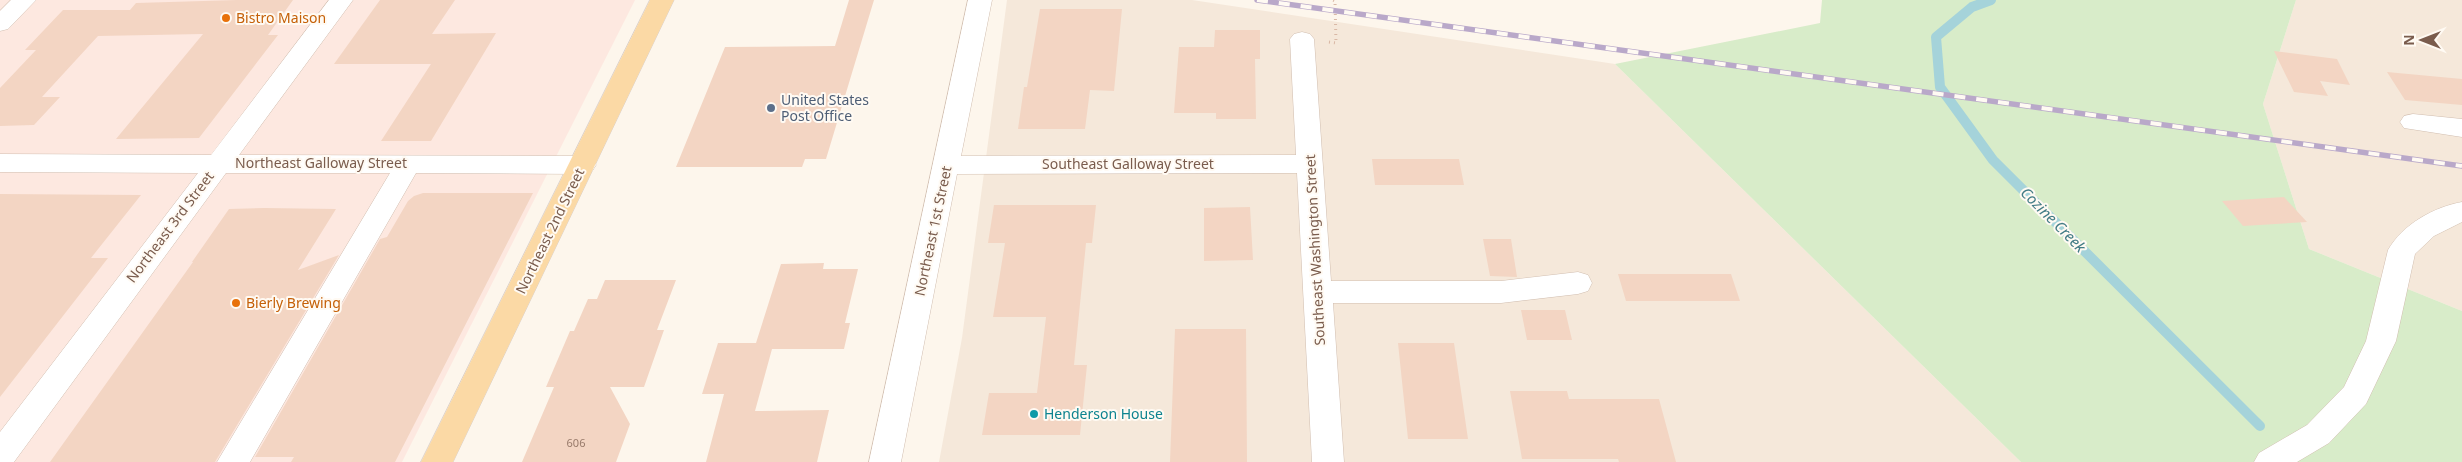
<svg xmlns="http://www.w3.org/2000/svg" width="2462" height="462" viewBox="0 0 2462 462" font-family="'Noto Sans',sans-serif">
<rect width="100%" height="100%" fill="#fdf6ec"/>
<path fill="#f5e8da" d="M 1007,0 L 1192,0 L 1615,64 L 2021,462 L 939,462 L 962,338 Z
M 2296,0 L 2462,0 L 2462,311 L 2309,249 L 2263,104 Z"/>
<path fill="#fde8e0" d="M 0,0 L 635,0 L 402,462 L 0,462 Z"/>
<path fill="#d8ecc9" d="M 1822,0 L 2296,0 L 2263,104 L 2309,249 L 2462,311 L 2462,462 L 2021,462 L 1615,64 L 1820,23 Z"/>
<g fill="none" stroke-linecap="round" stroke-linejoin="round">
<path stroke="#a5d3da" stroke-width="10" d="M 1991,0 L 1972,7 L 1936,37 L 1940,87 L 1993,160 L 2260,426"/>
</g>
<path fill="#f3d5c3" d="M 237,0 L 293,0 L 268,35 L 278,35 L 199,138 L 116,139 L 203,34 L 98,36 L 42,97 L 60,97 L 34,125 L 0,126 L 0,88 L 36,50 L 25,50 L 63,10 L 130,10 L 136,3 Z
M 380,0 L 455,0 L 432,34 L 496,33 L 431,141 L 381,141 L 431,64 L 334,64 Z
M 849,0 L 874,0 L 826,159 L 805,159 L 802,167 L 676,167 L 725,47 L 835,46 Z
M 1040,9 L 1122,9 L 1114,91 L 1090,90 L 1085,129 L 1018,129 L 1024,87 L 1027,87 Z
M 1215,30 L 1260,30 L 1260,59 L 1255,59 L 1256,119 L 1216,119 L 1216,113 L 1174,113 L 1179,47 L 1214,47 Z
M 2274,51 L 2337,59 L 2350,85 L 2320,81 L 2328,96 L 2294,92 Z
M 2387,72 L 2462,79 L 2462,105 L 2405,100 Z
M 1372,159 L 1459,159 L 1464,185 L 1375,185 Z
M 423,193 L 533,193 L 395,462 L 291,462 L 294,457 L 255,457 L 380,239 L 387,237 L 408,201 L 414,196 Z
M 0,194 L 141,195 L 91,258 L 108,258 L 0,397 Z
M 2284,197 L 2307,222 L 2243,226 L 2222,201 Z
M 994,205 L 1096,205 L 1092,243 L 1086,243 L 1074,365 L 1087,365 L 1080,435 L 982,435 L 989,393 L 1037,393 L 1046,317 L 993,317 L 1005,243 L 988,243 Z
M 1250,207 L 1253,260 L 1204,261 L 1204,208 Z
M 264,208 L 336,209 L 298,270 L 339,255 L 215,462 L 50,462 L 193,262 L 192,262 L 229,209 Z
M 1483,239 L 1511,239 L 1517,277 L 1490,276 Z
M 824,263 L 823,269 L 858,269 L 845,323 L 850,323 L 844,349 L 772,349 L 755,411 L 829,410 L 817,462 L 706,462 L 724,394 L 702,394 L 718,343 L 756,343 L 781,264 Z
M 1618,274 L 1731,274 L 1740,301 L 1626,301 Z
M 605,280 L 676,280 L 657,330 L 664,330 L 644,387 L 610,387 L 630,424 L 616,462 L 522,462 L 554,387 L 546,387 L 570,331 L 574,331 L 588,299 L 597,299 Z
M 1521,310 L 1565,310 L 1572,340 L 1527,340 Z
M 1175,329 L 1246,329 L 1247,462 L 1170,462 Z
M 1398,343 L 1454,343 L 1468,439 L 1408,439 Z
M 1510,391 L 1567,391 L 1569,399 L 1659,399 L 1676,462 L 1619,462 L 1618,459 L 1522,459 Z"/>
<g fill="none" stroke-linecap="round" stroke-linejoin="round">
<defs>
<path id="minor" d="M 11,0 L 36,0 L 8,29 L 0,31 L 0,11 Z
M 329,0 L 353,0 L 239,155 L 583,156 L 592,159 L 596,165 L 592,171 L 583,174 L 416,173 L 250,462 L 217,462 L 390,173 L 226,173 L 14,462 L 0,462 L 0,432 L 198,173 L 0,172 L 0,154 L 211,155 Z
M 968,0 L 992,0 L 961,156 L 1296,155 L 1290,39 L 1294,34 L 1302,32 L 1310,34 L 1314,39 L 1331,281 L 1501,281 L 1578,272 L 1588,275 L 1592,283 L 1588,291 L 1578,294 L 1501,303 L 1333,303 L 1344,462 L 1312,462 L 1297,173 L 957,174 L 901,462 L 869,462 Z
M 2413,114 L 2462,119 L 2462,137 L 2404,128 L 2400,122 L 2404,116 Z
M 2462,202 L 2462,222 L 2434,236 L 2415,254 L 2396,341 L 2366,404 L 2329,443 L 2297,462 L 2254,462 L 2259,453 L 2307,425 L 2344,387 L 2366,341 L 2388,250 C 2403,224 2434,207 2462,202 Z"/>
<path id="major" d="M 650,0 L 674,0 L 453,462 L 421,462 Z"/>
</defs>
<use href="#minor" stroke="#d1beb0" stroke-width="1"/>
<use href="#major" stroke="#dad1cd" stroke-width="1"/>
<path stroke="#d9b8a5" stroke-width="3" stroke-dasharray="1 4" stroke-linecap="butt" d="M 1329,42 L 1336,43 L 1335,1 L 1333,0"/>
<use href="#minor" fill="#fff" fill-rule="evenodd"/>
<use href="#major" fill="#fbd9a5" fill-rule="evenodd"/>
<defs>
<path id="rail" d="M 1257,0 L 2462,166"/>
</defs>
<use href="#rail" stroke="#b9a8c9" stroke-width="5.5"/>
<use href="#rail" stroke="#fffaf3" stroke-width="4" stroke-dasharray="11" stroke-linecap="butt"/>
</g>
<g fill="#e8710a" stroke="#fffaf3" stroke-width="2">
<circle cx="226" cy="18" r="5"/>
<circle cx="236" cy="303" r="5"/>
</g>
<circle fill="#5c6f8a" stroke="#fffaf3" stroke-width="2" cx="771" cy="108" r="5"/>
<circle fill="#0f9aa8" stroke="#fffaf3" stroke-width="2" cx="1034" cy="414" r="5"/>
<g text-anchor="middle" stroke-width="4" stroke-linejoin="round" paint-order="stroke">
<g font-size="11" fill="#987a6a">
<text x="576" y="447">606</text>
</g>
<g font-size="14" fill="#c56008" stroke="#fffaf3" text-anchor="start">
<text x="236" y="23">Bistro Maison</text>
<text x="246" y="308">Bierly Brewing</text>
</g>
<g font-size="14" fill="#4e5e75" stroke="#fffaf3" text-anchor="start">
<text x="781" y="105">United States<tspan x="781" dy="16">Post Office</tspan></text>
</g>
<g font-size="14" fill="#7a5c4d" stroke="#fffaf3">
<text x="321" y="168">Northeast Galloway Street</text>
<text x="1128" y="169">Southeast Galloway Street</text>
<text transform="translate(170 227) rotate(-53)" y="5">Northeast 3rd Street</text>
<text transform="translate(550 231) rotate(-64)" y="5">Northeast 2nd Street</text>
<text transform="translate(933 231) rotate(-78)" y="5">Northeast 1st Street</text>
<text transform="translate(1315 250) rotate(-93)" y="5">Southeast Washington Street</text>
</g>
<g font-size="14" fill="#0d838f" stroke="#fffaf3" text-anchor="start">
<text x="1044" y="419">Henderson House</text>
</g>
<g font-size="15" font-style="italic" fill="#437c86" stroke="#fffaf3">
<text transform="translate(2053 220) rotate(45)" y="5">Cozine Creek</text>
</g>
</g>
<g transform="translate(2422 40) rotate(270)" stroke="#fffaf3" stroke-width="4" paint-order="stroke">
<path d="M0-4L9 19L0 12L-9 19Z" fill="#7a5c4d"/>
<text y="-8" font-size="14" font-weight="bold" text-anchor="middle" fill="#7a5c4d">N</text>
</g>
</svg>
